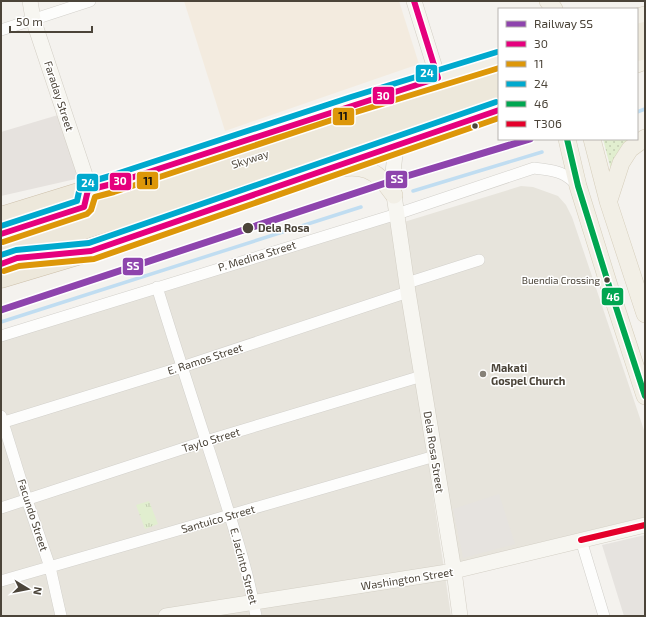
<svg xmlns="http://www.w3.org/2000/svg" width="646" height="617" viewBox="0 0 646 617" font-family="'Exo 2',sans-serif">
<defs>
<pattern id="grass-tufts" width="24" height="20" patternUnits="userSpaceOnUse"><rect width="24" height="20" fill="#e1eecf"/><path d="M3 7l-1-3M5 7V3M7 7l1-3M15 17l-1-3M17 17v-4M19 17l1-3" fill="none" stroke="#c3cdb2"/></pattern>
<pattern id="park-dots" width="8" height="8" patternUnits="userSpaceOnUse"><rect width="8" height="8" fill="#e1eecf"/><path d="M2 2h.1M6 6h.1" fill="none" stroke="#c3cdb2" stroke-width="1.8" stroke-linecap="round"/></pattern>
</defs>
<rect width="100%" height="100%" fill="#f4f2ee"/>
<path fill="#e7e4dc" d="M 521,186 L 533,187 L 558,196 L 566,205 L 572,217 L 645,433 L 645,517 L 459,562 L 404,222 Z
M 392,219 L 451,616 L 1,616 L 1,340 Z"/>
<path fill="#f3ebdf" d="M 184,1 L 399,1 L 419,64 L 225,131 Z"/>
<path fill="#e6e2de" d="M 58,115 L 80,178 L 1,196 L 1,132 Z"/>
<path fill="url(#grass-tufts)" d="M 149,501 L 158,524 L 145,529 L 136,505 Z"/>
<path fill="url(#park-dots)" d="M 603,139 L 633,139 L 612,169 L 610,166 Z"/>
<path fill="#e6e3df" d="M 499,494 L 515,544 L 463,558 L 453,509 Z
M 645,535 L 645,615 L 642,616 L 624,616 L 602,545 Z"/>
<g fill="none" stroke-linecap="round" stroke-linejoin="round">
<path stroke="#c0ddf1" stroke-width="3.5" d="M 637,112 L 645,109
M 413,191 L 542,152
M 1,322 L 361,207"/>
<defs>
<path id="street" d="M 1,30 L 90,1
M 407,283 L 479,260
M 157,287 C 177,352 198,416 219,481 C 233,526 248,570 256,616
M 1,336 L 397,214 L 534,168 C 554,171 563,170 578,186
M 1,416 L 27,500 L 50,567 L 61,616
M 1,423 L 182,367 L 408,292
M 1,508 L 206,441 L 422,376
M 581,540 L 604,616
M 1,581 L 435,456"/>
<path id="secondary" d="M 30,1 L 33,19 L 86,178 L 88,190
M 414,1 L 438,78
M 396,146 L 392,181 L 408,292 L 454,571 L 460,616
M 166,616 L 454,571 L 645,525"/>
<path id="primary" d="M 548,1 L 554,9
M 637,17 L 645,15
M 637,64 L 645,61
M 567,139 L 578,186 L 611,292 L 645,396
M 592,139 L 608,201 L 645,314
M 342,168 C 355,166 370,168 380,178 C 385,182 389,189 394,195
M 609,200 L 621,163 L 630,149 L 645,138
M 85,203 L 88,190 L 112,184 C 241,142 369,98 499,60
M 17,258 L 91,251 L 277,186 L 499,110"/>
<path id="highway" d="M 637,34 L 645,32
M 637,51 L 645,49
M 1,217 L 88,190
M 1,255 L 15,251
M 1,278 L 91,251"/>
</defs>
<use href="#street" stroke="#d2d0cb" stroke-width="12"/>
<use href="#secondary" stroke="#d3cfc5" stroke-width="16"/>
<use href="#primary" stroke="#d6cebb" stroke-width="18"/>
<use href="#highway" stroke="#ccbfa9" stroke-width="21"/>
<use href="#street" stroke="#fdfdfc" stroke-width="11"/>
<use href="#secondary" stroke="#f7f6f1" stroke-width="15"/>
<use href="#primary" stroke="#f2efe6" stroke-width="17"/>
<use href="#highway" stroke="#ede8db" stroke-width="20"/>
<defs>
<path id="highway-bridge" d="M 10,236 L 499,79
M 15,251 L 499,96"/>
</defs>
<use href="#highway-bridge" stroke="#ccbfa9" stroke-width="21" stroke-linecap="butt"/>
<use href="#highway-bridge" stroke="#ede8db" stroke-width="20"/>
<defs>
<path id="bus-1" d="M 1,234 L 84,207 L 88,190 L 112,184 L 438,78 L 414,1
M 1,264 L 17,258 L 91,251 L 499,110"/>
<path id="bus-2" d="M 3,242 L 87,214 L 91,210 L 95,197 L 114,192 L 356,112 L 499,68
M 4,271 L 19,266 L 94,259 L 499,118"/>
<path id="bus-3" d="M 1,226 L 77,201 L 80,187 L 83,184 L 110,176 L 351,97 L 497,52
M 1,255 L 16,250 L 89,243 L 496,102"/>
<path id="bus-4" d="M 567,139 L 578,186 L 611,292 L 645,396"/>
<path id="bus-5" d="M 581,540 L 645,525"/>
</defs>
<use href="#bus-1" stroke="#fff" stroke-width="9"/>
<use href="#bus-2" stroke="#fff" stroke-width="9"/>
<use href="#bus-3" stroke="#fff" stroke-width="9"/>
<use href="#bus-4" stroke="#fff" stroke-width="9"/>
<use href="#bus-5" stroke="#fff" stroke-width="9"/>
<use href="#bus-1" stroke="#e5007d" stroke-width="6"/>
<use href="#bus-2" stroke="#dd9709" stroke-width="6"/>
<use href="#bus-3" stroke="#00a9ce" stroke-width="6"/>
<use href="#bus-4" stroke="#00a651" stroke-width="6"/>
<use href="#bus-5" stroke="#e4002b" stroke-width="6"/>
<defs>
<path id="rail-1" d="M 1,310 L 407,176 L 530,139"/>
</defs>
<use href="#rail-1" stroke="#fff" stroke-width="10"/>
<use href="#rail-1" stroke="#8e44ad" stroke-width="7"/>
</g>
<g fill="#4b4439" stroke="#fff" stroke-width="1.5">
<circle cx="475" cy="126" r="3.5"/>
<circle cx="248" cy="228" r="6"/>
<circle cx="607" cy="280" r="3.5"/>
</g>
<circle fill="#868178" stroke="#fff" stroke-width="1.5" cx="483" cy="374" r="4"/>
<g text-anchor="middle" stroke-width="3" stroke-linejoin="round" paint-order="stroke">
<g font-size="10" fill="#4b4439" stroke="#fff" text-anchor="end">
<text x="600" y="284">Buendia Crossing</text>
</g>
<g font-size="11" fill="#4b4439" stroke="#fff">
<text transform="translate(59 96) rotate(72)" y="4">Faraday Street</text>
<text transform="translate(250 159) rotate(-18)" y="4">Skyway</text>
<text transform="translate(257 256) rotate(-17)" y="4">P. Medina Street</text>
<text transform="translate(205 359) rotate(-18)" y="4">E. Ramos Street</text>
<text transform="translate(211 440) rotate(-17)" y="4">Taylo Street</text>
<text transform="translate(434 452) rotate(81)" y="4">Dela Rosa Street</text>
<text transform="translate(33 515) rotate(72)" y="4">Facundo Street</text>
<text transform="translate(218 519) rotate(-16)" y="4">Santuico Street</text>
<text transform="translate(244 566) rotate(75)" y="4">E. Jacinto Street</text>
<text transform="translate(407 579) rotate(-9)" y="4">Washington Street</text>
</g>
<g font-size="11" font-weight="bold" fill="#4b4439" stroke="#fff" text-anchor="start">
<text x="258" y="232">Dela Rosa</text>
</g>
<g font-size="11" font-weight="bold" fill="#4b4439" stroke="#fff" text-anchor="start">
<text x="491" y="372">Makati<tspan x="491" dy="13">Gospel Church</tspan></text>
</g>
</g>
<g stroke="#fff" stroke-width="1.5">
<rect x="415" y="64" width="23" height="19" rx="4" fill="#00a9ce"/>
<rect x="372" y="86" width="23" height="19" rx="4" fill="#e5007d"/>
<rect x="332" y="107" width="23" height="19" rx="4" fill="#dd9709"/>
<rect x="385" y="170" width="23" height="19" rx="4" fill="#8e44ad"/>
<rect x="136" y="171" width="23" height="19" rx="4" fill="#dd9709"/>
<rect x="109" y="172" width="23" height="19" rx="4" fill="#e5007d"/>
<rect x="76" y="173" width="23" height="19" rx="4" fill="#00a9ce"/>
<rect x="122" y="257" width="22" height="19" rx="4" fill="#8e44ad"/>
<rect x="601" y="287" width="23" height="19" rx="4" fill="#00a651"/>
</g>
<g font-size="11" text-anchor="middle" font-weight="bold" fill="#fff">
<text x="427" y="77">24</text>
<text x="383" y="100">30</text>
<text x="397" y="183">SS</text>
<text x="120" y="185">30</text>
<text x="88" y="187">24</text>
<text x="133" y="270">SS</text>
<text x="613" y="301">46</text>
</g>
<g font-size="11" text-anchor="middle" font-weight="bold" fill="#111">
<text x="343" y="120">11</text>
<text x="148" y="185">11</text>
</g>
<rect width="646" height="617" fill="none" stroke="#4b4439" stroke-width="4"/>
<rect x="498" y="8" width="140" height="132" fill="#ffffff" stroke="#b7b4b0"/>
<rect x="506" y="21" width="20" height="6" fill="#8e44ad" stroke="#b7b4b0"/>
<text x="534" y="28" font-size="12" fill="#4b4439">Railway SS</text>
<rect x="506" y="41" width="20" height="6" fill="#e5007d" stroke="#b7b4b0"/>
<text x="534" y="48" font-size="12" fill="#4b4439">30</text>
<rect x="506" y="61" width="20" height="6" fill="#dd9709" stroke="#b7b4b0"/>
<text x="534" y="68" font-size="12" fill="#4b4439">11</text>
<rect x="506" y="81" width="20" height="6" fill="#00a9ce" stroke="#b7b4b0"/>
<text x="534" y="88" font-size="12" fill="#4b4439">24</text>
<rect x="506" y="101" width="20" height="6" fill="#00a651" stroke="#b7b4b0"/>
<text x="534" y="108" font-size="12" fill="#4b4439">46</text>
<rect x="506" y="121" width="20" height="6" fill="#e4002b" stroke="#b7b4b0"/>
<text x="534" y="128" font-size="12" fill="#4b4439">T306</text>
<g transform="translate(28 589) rotate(100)" stroke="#ffffff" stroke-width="3" paint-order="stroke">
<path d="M0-3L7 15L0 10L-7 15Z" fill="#4b4439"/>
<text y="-6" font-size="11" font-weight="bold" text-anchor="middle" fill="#4b4439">N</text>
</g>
<path d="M10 26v6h82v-6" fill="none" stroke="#4b4439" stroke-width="2"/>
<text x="16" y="26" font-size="12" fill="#4b4439" stroke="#ffffff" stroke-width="3" paint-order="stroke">50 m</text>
</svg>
